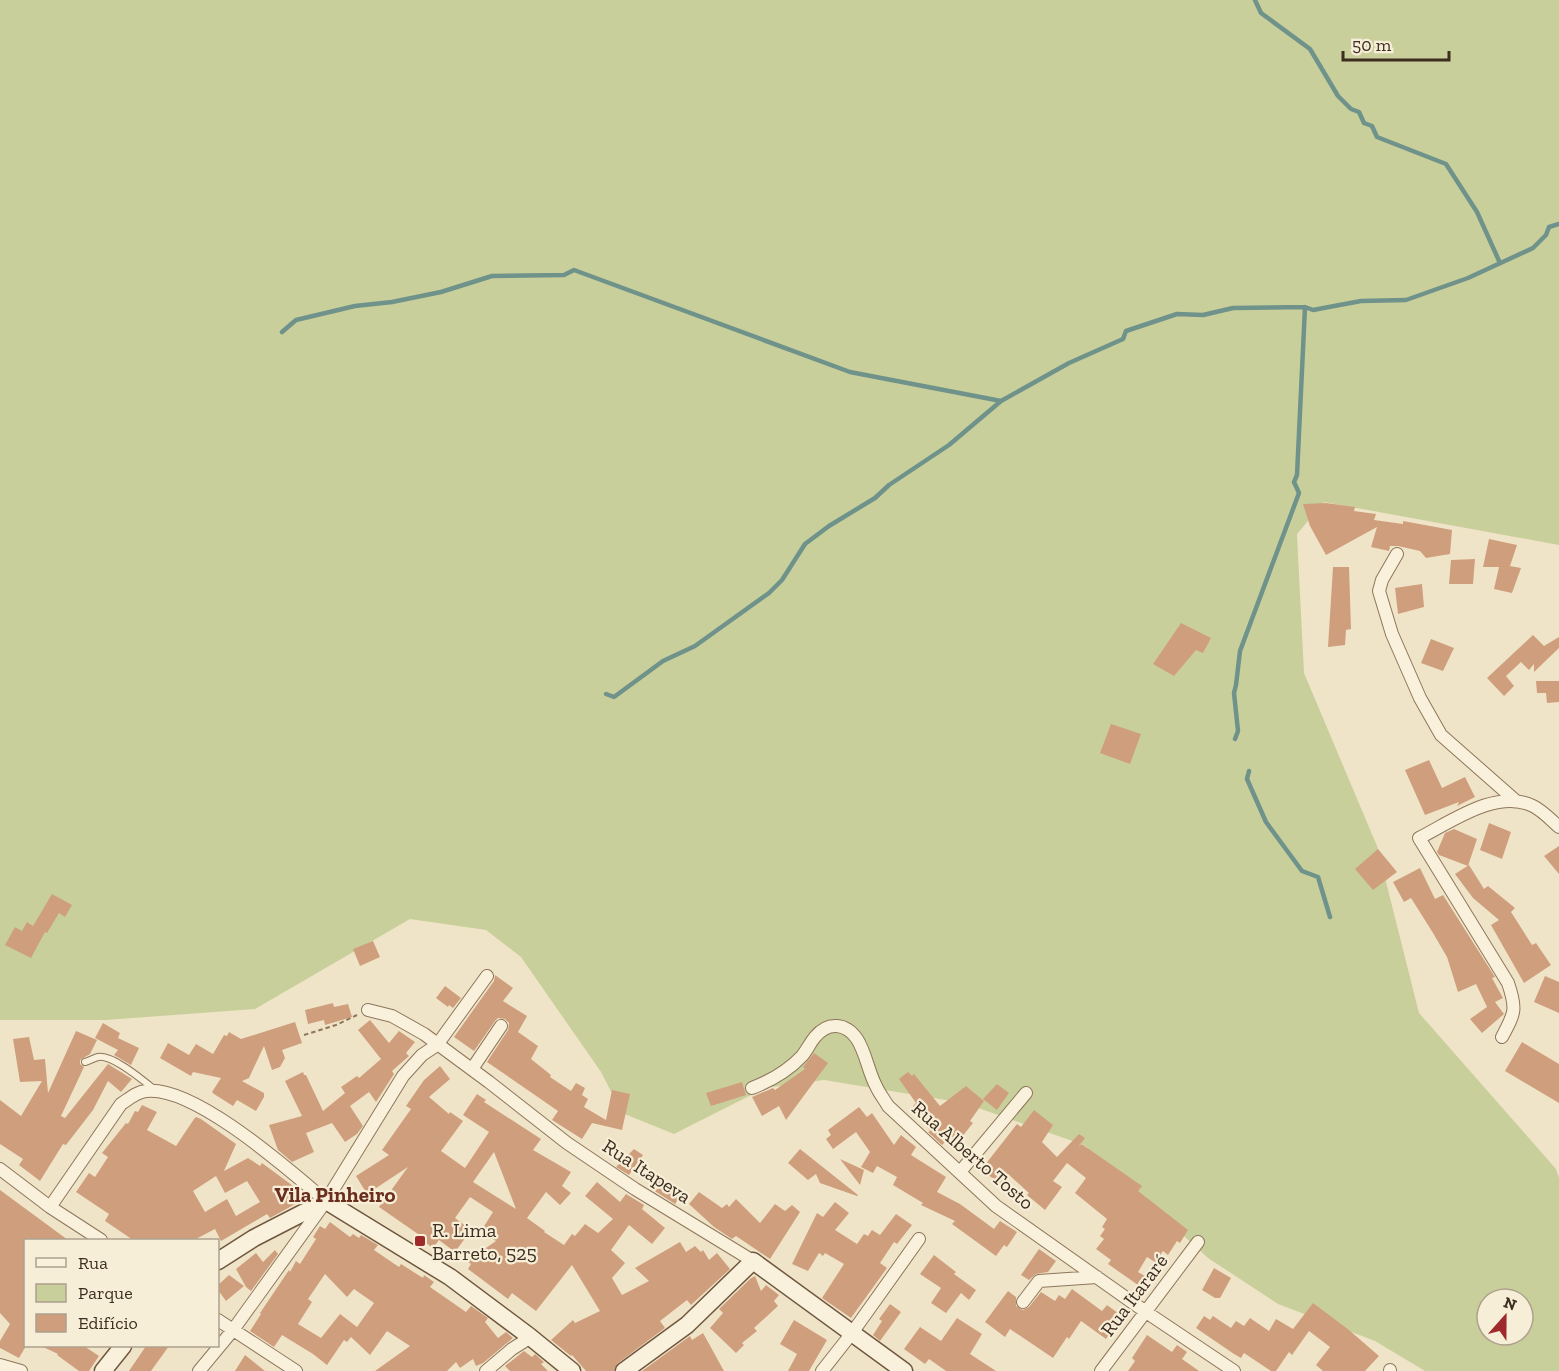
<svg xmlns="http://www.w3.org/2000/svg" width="1559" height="1371" viewBox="0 0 1559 1371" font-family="'Zilla Slab',serif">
<rect width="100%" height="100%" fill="#f0e4c8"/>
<path fill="#c9cf9b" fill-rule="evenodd" d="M 0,0 L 1559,0 L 1559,545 L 1324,502 L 1297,534 L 1304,673 L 1377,846 L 1419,1013 L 1556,1169 L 1559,1178 L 1559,1371 L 1425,1371 L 1375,1341 L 1278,1304 L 1208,1258 L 1084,1145 L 964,1103 L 824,1080 L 765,1088 L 674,1134 L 622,1113 L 601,1072 L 521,957 L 486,930 L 410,919 L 255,1009 L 106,1020 L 0,1020 ZM 1487,1299 L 1523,1299 L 1523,1335 L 1487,1335 Z"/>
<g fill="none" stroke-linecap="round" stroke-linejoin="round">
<path stroke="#6f938a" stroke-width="4.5" d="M 1255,0 L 1261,13 L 1310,49 L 1338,96 L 1351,109 L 1359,112 L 1364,123 L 1372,126 L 1377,137 L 1446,164 L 1477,212 L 1500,263
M 282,332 L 296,320 L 355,306 L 392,302 L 441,292 L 492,276 L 564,275 L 574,270 L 850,372 L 1001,401
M 606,694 L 614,697 L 663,661 L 695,646 L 769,593 L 782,580 L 805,544 L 829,526 L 875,498 L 889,485 L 949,445 L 1001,401 L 1069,363 L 1123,339 L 1126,331 L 1177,314 L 1203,315 L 1233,308 L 1305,307 L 1313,310 L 1361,301 L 1406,300 L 1468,278 L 1533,248 L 1546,235 L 1549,227 L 1559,224
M 1235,739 L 1238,731 L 1234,693 L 1236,685 L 1240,651 L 1299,493 L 1294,482 L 1297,475 L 1305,307
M 1249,771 L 1247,779 L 1266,822 L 1302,871 L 1318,877 L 1330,917"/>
</g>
<path fill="#cf9f7d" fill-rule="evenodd" d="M 1326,503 L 1355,507 L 1354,511 L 1376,514 L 1374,520 L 1403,524 L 1403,521 L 1452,530 L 1450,554 L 1426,558 L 1420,551 L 1398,546 L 1390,546 L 1389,551 L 1371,547 L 1377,527 L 1326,555 L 1310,526 L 1303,504 Z
M 1489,539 L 1517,545 L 1510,566 L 1521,568 L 1512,593 L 1494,589 L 1499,567 L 1483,567 Z
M 1475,559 L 1473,584 L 1449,584 L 1451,560 Z
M 1333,567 L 1349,567 L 1351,629 L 1346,630 L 1345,645 L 1328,647 Z
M 1422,584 L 1424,607 L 1398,614 L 1395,588 Z
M 1181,623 L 1211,638 L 1203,653 L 1196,650 L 1174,676 L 1153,664 Z
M 1533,635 L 1544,646 L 1559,637 L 1559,648 L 1534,672 L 1534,664 L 1529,670 L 1521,662 L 1506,676 L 1514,686 L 1504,696 L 1487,678 Z
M 1431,639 L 1454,648 L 1443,671 L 1421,663 Z
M 1536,681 L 1559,681 L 1559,702 L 1547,703 L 1546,693 L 1537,693 Z
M 1111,724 L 1141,734 L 1130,764 L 1100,753 Z
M 1429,760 L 1442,788 L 1465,777 L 1475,797 L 1457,806 L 1459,802 L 1425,815 L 1405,770 Z
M 1489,823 L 1511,832 L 1502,859 L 1480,850 Z
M 1454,829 L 1477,839 L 1468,866 L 1439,855 L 1437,852 L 1445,833 Z
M 1559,846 L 1559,874 L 1544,856 Z
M 1378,849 L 1397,872 L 1373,890 L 1355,869 Z
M 1469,865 L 1484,889 L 1488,886 L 1515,908 L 1511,912 L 1532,945 L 1536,943 L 1551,965 L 1524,983 L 1491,925 L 1499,920 L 1473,898 L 1455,874 Z
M 1420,868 L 1435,899 L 1443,895 L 1495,977 L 1492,978 L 1503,998 L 1495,1002 L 1504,1014 L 1482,1033 L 1470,1019 L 1487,1007 L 1476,984 L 1458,992 L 1447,957 L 1433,933 L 1411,898 L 1404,902 L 1393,882 Z
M 52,894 L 72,905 L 65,917 L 59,913 L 47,933 L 45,932 L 31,958 L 5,945 L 15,927 L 22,931 L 27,922 L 33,926 Z
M 373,941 L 380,957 L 360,966 L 353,949 Z
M 495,975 L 513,988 L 503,1001 L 527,1016 L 518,1032 L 538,1046 L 531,1059 L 551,1075 L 550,1077 L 571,1091 L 576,1083 L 585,1088 L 582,1095 L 588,1099 L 584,1107 L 606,1120 L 612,1090 L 630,1094 L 622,1130 L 592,1123 L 582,1139 L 552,1120 L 558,1111 L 487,1062 L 508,1030 L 509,1023 L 505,1019 L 498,1018 L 495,1021 L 474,1051 L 454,1037 L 494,981 Z
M 1545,976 L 1559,982 L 1559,1013 L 1534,1002 Z
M 445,986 L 461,998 L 453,1008 L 449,1005 L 448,1007 L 436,998 Z
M 333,1003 L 334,1007 L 348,1004 L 352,1017 L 325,1025 L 324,1020 L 308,1024 L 305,1010 Z
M 370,1020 L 389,1043 L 399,1031 L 415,1042 L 406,1053 L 409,1056 L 392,1071 L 394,1074 L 376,1102 L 369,1092 L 350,1106 L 363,1126 L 357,1134 L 345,1142 L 332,1123 L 306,1133 L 314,1152 L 292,1162 L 278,1150 L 269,1125 L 302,1116 L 285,1081 L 303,1072 L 304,1075 L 306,1075 L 323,1111 L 345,1093 L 341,1087 L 357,1076 L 359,1078 L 381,1059 L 358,1030 Z
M 295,1022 L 302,1043 L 282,1050 L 285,1058 L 280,1067 L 272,1070 L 264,1046 L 249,1078 L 242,1081 L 264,1093 L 264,1097 L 256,1111 L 237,1100 L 233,1106 L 214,1094 L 212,1092 L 221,1078 L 193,1072 L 191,1076 L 160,1058 L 168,1043 L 189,1055 L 196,1044 L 213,1054 L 224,1035 L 227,1036 L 229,1032 L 241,1039 Z
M 103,1023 L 120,1033 L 118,1038 L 139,1048 L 131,1065 L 114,1055 L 118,1050 L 95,1038 Z
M 76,1031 L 97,1040 L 90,1054 L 80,1060 L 80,1064 L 84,1067 L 61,1116 L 65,1118 L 108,1064 L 132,1079 L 121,1092 L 108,1081 L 93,1110 L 66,1145 L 63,1144 L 40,1181 L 19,1165 L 23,1159 L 0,1144 L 0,1100 L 21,1116 L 42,1081 L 20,1082 L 13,1039 L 29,1037 L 34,1060 L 45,1059 L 48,1093 Z
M 1522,1042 L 1559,1064 L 1559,1103 L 1505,1071 Z
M 814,1053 L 828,1063 L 786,1120 L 779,1106 L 762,1116 L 752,1097 L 773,1088 L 775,1090 L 805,1069 L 803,1067 Z
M 440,1066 L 450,1079 L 429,1097 L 449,1114 L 450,1112 L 463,1121 L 441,1151 L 465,1168 L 489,1132 L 463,1115 L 477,1094 L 486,1100 L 484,1102 L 541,1139 L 533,1150 L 571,1172 L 562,1186 L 571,1193 L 560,1205 L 546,1192 L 527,1218 L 545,1231 L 544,1232 L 564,1245 L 572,1234 L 575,1236 L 585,1224 L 598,1233 L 613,1219 L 585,1196 L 597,1182 L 620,1202 L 626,1194 L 644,1205 L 642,1209 L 665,1228 L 652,1244 L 629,1225 L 611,1250 L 625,1263 L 612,1278 L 622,1295 L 649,1281 L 635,1268 L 680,1242 L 686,1252 L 695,1246 L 701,1252 L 703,1250 L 709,1260 L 717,1253 L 730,1269 L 691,1305 L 687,1300 L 660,1321 L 665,1328 L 618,1363 L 614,1371 L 586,1371 L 572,1355 L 571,1356 L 551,1340 L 573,1320 L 575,1323 L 600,1311 L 572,1265 L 536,1311 L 512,1293 L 508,1299 L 468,1269 L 471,1264 L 467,1261 L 496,1241 L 481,1231 L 493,1212 L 470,1197 L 455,1218 L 471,1230 L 455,1252 L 439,1240 L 433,1248 L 416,1236 L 418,1234 L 379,1207 L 408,1167 L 367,1194 L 356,1176 L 389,1155 L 382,1150 L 411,1109 L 406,1106 L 424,1080 ZM 494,1152 L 516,1209 L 473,1182 Z
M 908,1072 L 912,1076 L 914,1074 L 940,1106 L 966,1086 L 984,1101 L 970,1121 L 973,1123 L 957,1143 L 951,1136 L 942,1145 L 928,1132 L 930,1131 L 913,1106 L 916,1103 L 899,1079 Z
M 742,1082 L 746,1095 L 711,1106 L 706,1093 Z
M 997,1084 L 1009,1093 L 997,1110 L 983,1099 Z
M 142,1105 L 157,1112 L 147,1130 L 176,1146 L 194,1119 L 196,1117 L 201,1119 L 236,1144 L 224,1171 L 248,1158 L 260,1166 L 262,1163 L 308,1197 L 270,1218 L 267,1214 L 221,1241 L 215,1229 L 194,1240 L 133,1240 L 105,1221 L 109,1214 L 76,1192 L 89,1173 L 95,1177 L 108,1157 L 102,1153 L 126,1123 L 128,1124 L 135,1111 L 138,1112 ZM 216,1176 L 225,1193 L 247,1181 L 260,1202 L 236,1216 L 227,1199 L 205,1212 L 193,1191 Z
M 859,1107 L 867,1117 L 872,1113 L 894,1145 L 901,1135 L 916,1147 L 911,1155 L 946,1177 L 937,1192 L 960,1204 L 994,1229 L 1000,1221 L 1017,1232 L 1007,1247 L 1004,1245 L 996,1256 L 952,1224 L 955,1221 L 921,1205 L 923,1203 L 893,1185 L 897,1177 L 877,1166 L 873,1173 L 861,1167 L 870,1152 L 856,1132 L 833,1149 L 826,1139 L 831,1135 L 828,1130 Z
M 1034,1110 L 1053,1125 L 1042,1142 L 1057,1157 L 1079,1134 L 1085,1138 L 1078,1147 L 1081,1144 L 1083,1145 L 1142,1186 L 1138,1191 L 1188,1230 L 1180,1243 L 1177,1241 L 1168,1255 L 1163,1251 L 1155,1262 L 1147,1257 L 1138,1272 L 1145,1276 L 1138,1285 L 1108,1264 L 1111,1260 L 1096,1249 L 1104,1239 L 1100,1236 L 1105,1229 L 1102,1227 L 1107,1219 L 1075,1193 L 1086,1178 L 1067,1163 L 1053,1181 L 1062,1187 L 1045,1210 L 1027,1195 L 1029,1193 L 1008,1174 L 1001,1184 L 981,1170 L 1017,1124 L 1021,1127 Z
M 634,1149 L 643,1155 L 629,1175 L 616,1167 Z
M 800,1149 L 858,1195 L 857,1196 L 820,1183 L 816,1174 L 808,1180 L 788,1163 Z
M 840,1159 L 864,1170 L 860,1185 Z
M 659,1176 L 682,1193 L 675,1204 L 650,1188 Z
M 0,1190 L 68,1240 L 26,1240 L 26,1346 L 19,1358 L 0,1348 L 0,1341 L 10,1324 L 0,1313 Z
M 699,1192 L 722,1208 L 727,1204 L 729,1207 L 736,1199 L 760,1223 L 775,1204 L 785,1211 L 792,1205 L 800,1212 L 770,1259 L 736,1236 L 732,1239 L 714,1227 L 689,1204 Z
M 835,1202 L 849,1213 L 835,1230 L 857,1244 L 864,1234 L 868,1236 L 872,1230 L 880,1235 L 896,1214 L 912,1225 L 897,1244 L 894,1242 L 880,1263 L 887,1268 L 851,1318 L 822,1298 L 844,1264 L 825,1253 L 823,1256 L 819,1253 L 808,1271 L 792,1264 L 817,1213 L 823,1217 Z
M 330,1222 L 350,1237 L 353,1234 L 359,1238 L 361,1235 L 378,1245 L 374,1250 L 399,1267 L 401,1264 L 423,1278 L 424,1275 L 434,1282 L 430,1287 L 466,1312 L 471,1306 L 488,1318 L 485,1322 L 498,1338 L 506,1332 L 513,1338 L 483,1363 L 476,1366 L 473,1359 L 460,1368 L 456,1362 L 447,1371 L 375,1371 L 410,1346 L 387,1331 L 370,1355 L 351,1337 L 347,1342 L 344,1340 L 327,1365 L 313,1354 L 282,1335 L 274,1347 L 250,1331 L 261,1314 L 260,1313 L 289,1270 L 290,1272 L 296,1261 L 300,1264 L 316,1239 L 313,1237 L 320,1226 L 325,1229 ZM 325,1274 L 347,1297 L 354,1289 L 374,1303 L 357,1327 L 340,1314 L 321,1338 L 298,1324 L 312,1302 L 308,1299 Z
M 1039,1249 L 1056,1261 L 1048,1272 L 1036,1274 L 1029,1280 L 1021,1275 Z
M 275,1250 L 278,1254 L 251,1291 L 246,1287 L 236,1269 L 256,1253 L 263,1262 Z
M 934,1255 L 956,1272 L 954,1274 L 976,1290 L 969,1300 L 961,1293 L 946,1313 L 931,1303 L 941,1288 L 920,1274 Z
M 1214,1268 L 1231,1278 L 1220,1298 L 1215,1298 L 1202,1290 Z
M 229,1275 L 244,1286 L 226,1301 L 218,1290 L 218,1285 Z
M 755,1276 L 761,1291 L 766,1285 L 779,1295 L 774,1301 L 778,1306 L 754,1328 L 757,1331 L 742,1343 L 744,1345 L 736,1353 L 710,1328 L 723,1313 L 719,1309 L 750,1279 Z
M 1072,1289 L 1102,1311 L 1107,1305 L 1122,1316 L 1106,1339 L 1081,1321 L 1069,1339 L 1067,1337 L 1053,1358 L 1010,1329 L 1005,1337 L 985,1322 L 1008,1291 L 1016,1297 L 1016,1306 L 1023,1310 L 1029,1307 L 1041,1292 L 1055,1301 L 1059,1295 L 1065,1299 Z
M 1313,1303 L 1349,1330 L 1379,1356 L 1365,1371 L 1323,1371 L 1316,1365 L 1330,1347 L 1309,1331 L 1292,1355 L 1289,1352 L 1276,1371 L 1271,1371 L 1244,1353 L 1241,1358 L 1234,1354 L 1196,1328 L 1204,1316 L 1210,1320 L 1213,1316 L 1231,1328 L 1236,1321 L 1244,1326 L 1250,1318 L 1269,1331 L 1276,1319 L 1293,1329 Z
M 890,1304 L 901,1312 L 880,1341 L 873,1335 L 882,1321 L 879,1319 Z
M 957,1318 L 982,1334 L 970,1354 L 996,1371 L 946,1371 L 929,1359 L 925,1364 L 904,1349 L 920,1327 L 941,1341 Z
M 794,1320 L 827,1340 L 809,1371 L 788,1371 L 797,1354 L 780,1344 Z
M 703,1333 L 724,1371 L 642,1371 L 690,1336 L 692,1340 Z
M 1147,1335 L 1172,1352 L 1177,1345 L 1187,1352 L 1182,1359 L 1199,1371 L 1128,1371 L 1135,1361 L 1132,1358 Z
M 41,1346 L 84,1346 L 99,1356 L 89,1371 L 79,1371 L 57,1355 L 58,1354 Z
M 146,1346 L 169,1346 L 151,1371 L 129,1371 Z
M 524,1351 L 532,1357 L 535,1354 L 544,1362 L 541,1364 L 548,1371 L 510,1371 L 505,1366 Z
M 245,1355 L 265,1371 L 235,1371 Z"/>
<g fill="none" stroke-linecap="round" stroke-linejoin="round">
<defs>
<path id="lane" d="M 85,1062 C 89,1061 94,1058 98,1057 C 112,1054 144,1081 155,1090"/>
<path id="street" d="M 1397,554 L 1382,580 L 1379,591 L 1392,634 L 1420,698 L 1441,735 L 1516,801
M 368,1010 L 392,1016 L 424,1034 L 489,1082 L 567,1143 L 635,1189 L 753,1261
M 1502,1037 C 1515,1013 1517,1009 1508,983 L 1419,838 C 1451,822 1497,788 1533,806 C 1543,811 1551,820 1559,827
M 472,1069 L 501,1026
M 752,1088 C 770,1081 788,1071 802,1056 C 807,1050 810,1043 815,1037 C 828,1021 846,1023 857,1039 C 866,1053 868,1071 876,1086 C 879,1093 884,1099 888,1106 L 996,1206 L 1146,1312 L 1234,1371
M 0,1169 L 50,1207 L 101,1240
M 960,1172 L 1026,1093
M 50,1207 L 121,1104 C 129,1099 136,1092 146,1091 C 194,1085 289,1170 326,1201
M 1023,1302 L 1039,1281 L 1097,1277
M 218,1320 L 296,1371
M 0,1365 L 21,1371
M 199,1371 L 233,1330 L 326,1201 L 403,1076 L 422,1055 L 437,1045 L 487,976
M 486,1371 L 512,1349 L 531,1337
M 822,1371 L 852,1333 L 919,1239
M 1101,1371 L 1198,1242
M 1390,1371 L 1390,1370"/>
<path id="secondary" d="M 218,1261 L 254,1238 L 326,1201 L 450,1277 L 529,1336 L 572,1371
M 103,1371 L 123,1346
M 624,1371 L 687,1325 L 753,1261 L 904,1371"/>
</defs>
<use href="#lane" stroke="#8d765c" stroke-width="8"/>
<use href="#street" stroke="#8d765c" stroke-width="14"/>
<use href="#secondary" stroke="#6f573f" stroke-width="19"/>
<path stroke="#8d765c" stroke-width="2" stroke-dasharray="4.5 3" stroke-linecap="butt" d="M 304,1035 L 336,1025 L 357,1015"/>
<use href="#lane" stroke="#faf1dc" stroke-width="6"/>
<use href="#street" stroke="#faf1dc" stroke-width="12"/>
<use href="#secondary" stroke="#faf1dc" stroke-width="16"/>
</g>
<rect fill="#9e2a2b" stroke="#f7eed8" stroke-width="2" x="414" y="1235" width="12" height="12" rx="3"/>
<g text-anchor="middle" stroke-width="4.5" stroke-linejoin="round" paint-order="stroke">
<g font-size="20" fill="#3d2e20" stroke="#f7eed8">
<text transform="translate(973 1155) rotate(41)" y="7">Rua Alberto Tosto</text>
<text transform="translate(647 1171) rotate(33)" y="7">Rua Itapeva</text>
<text transform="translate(1134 1295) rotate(-53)" y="7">Rua Itararé</text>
</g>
<g font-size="20" fill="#3d2e20" stroke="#f7eed8" text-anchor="start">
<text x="432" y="1237">R. Lima<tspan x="432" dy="23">Barreto, 525</tspan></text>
</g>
<g font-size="21" font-weight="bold" fill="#6b2e1e" stroke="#f7eed8">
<text x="335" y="1202">Vila Pinheiro</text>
</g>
</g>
<rect x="24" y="1239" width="195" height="108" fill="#f7eed8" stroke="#ada18e" stroke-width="1.5"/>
<rect x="36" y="1258" width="30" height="9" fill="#faf1dc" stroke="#ada18e" stroke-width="1.5"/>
<text x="78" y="1269" font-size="18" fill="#3d2e20">Rua</text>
<rect x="36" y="1284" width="30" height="18" fill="#c9cf9b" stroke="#ada18e" stroke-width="1.5"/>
<text x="78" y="1299" font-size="18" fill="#3d2e20">Parque</text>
<rect x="36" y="1314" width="30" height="18" fill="#cf9f7d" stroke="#ada18e" stroke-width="1.5"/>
<text x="78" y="1329" font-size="18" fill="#3d2e20">Edifício</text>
<g transform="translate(1505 1317) rotate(21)"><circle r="28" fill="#f7eed8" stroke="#ada18e" stroke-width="1.5"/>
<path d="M0-4.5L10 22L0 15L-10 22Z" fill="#9e2a2b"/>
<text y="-9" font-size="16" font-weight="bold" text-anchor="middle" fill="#3d2e20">N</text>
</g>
<path d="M1343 51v9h106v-9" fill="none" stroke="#3d2e20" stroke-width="3"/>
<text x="1352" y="51" font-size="18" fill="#3d2e20" stroke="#f7eed8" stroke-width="4.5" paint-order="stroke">50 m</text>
</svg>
